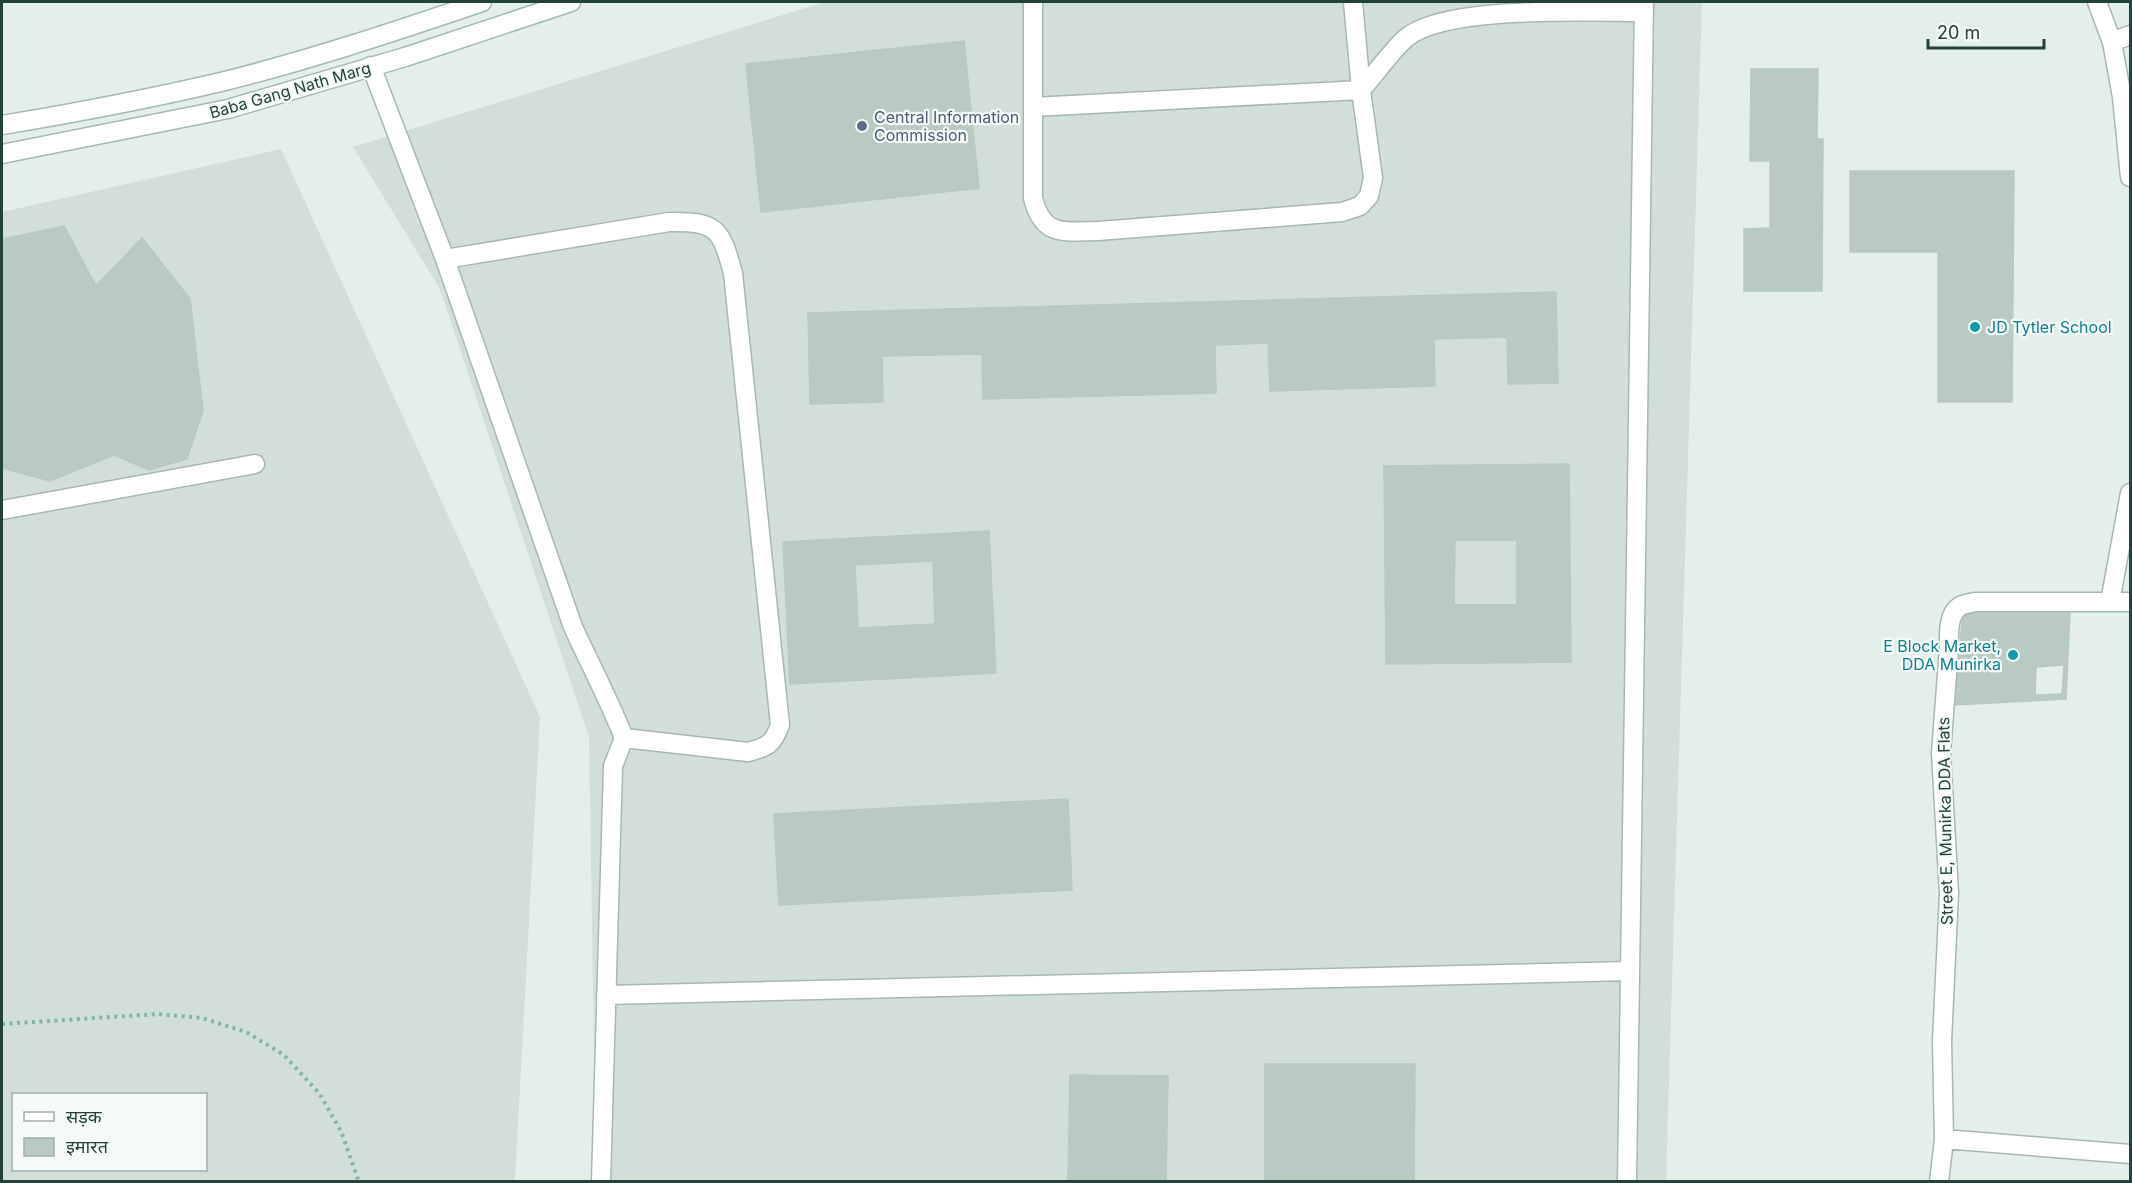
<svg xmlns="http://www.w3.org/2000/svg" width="2132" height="1183" viewBox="0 0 2132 1183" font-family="Inter,'Noto Sans Devanagari',sans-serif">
<rect width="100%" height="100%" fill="#e4efea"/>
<path fill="#d2dfd9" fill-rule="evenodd" d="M 825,2 L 1702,2 L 1666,1181 L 596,1181 L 589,737 L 440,289 L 353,147 Z
M 281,149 L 540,717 L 515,1181 L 2,1181 L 2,212 ZM 14,1094 L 206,1094 L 206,1170 L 14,1170 Z"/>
<path fill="#b9cac3" stroke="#b6c9c2" stroke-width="1.5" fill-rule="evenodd" d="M 964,41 L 979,188 L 761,212 L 746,64 Z
M 1751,69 L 1818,69 L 1817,139 L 1823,139 L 1822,291 L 1744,291 L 1744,229 L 1770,228 L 1770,161 L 1750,161 Z
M 1850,171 L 2014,171 L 2012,402 L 1938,402 L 1938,252 L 1850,252 Z
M 64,226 L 96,286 L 142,238 L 190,299 L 203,411 L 187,459 L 149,470 L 114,455 L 50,481 L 2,468 L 2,239 Z
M 1556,292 L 1558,383 L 1508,384 L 1507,337 L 1434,339 L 1435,386 L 1270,391 L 1268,343 L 1215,345 L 1216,393 L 983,399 L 982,354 L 882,356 L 883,402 L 810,404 L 808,313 Z
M 1569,464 L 1571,662 L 1386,664 L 1384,466 ZM 1455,540 L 1517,540 L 1517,605 L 1454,605 Z
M 989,531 L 996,673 L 790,684 L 783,542 ZM 933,561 L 935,624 L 858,628 L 855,565 Z
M 2070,611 L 2066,699 L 1954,705 L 1963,612 Z
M 2064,665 L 2062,694 L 2035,695 L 2036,667 Z
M 1068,799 L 1072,890 L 779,905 L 774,814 Z
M 1265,1064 L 1415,1064 L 1414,1182 L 1265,1182 Z
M 1070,1075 L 1168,1076 L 1166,1182 L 1068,1182 Z"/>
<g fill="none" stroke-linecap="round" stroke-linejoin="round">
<defs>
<path id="lane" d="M 2,510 L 255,464"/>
<path id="street" d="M 1033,2 L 1033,198 C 1043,238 1064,231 1098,231 L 1342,212 L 1360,206 L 1369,196 L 1373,178 L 1361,90 L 1353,2
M 2097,2 L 2112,42 L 2122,97 L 2130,177
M 2112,42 L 2130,35
M 371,66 L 445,259 L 573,627 C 590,664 609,700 624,738 L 613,766 L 601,1182
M 1033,107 L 1361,90 C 1374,76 1392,50 1406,38 C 1445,5 1590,12 1644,12
M 445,259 L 669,222 C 717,221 721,229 733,273 L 780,725 C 773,744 768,747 748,752 L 624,738
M 2110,602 L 2130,493
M 606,995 L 1630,971
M 1944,1139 L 2130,1154
M 1627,1182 L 1644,2
M 1939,1182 L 1944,1139 L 1942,1041 L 1949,893 L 1941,753 L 1949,648 C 1949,635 1947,615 1960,606 C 1964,604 1971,603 1975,602 L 2130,602"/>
<path id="secondary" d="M 2,125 C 75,113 148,99 221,82 C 310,60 396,31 482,2
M 2,154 L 228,109 L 405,57 L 571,2"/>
</defs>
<use href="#lane" stroke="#a6b8b2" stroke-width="21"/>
<use href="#street" stroke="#a6b8b2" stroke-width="21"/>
<use href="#secondary" stroke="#a1bbb3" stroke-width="21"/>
<path stroke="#82b4a7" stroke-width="4" stroke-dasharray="3 4.5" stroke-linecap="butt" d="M 2,1024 L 158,1014 L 202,1018 L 246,1032 L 284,1055 L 319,1093 L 341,1131 L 359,1182"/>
<use href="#lane" stroke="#fff" stroke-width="18"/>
<use href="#street" stroke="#fff" stroke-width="18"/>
<use href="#secondary" stroke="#fff" stroke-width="18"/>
</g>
<circle fill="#5c6f8a" stroke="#f5faf8" stroke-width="2" cx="862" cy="126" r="6"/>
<g fill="#0f9aa8" stroke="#f5faf8" stroke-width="2">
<circle cx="1975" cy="327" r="6"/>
<circle cx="2013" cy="655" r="6"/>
</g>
<g text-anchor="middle" stroke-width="4.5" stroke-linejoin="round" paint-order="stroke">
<g font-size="16" fill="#22423b" stroke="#f5faf8">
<text transform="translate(290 90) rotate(-16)" y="6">Baba Gang Nath Marg</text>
<text transform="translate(1945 821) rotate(-91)" y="6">Street E, Munirka DDA Flats</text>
</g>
<g font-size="16" fill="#4e5e75" stroke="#f5faf8" text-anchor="start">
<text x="874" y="123">Central Information<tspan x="874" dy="18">Commission</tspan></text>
</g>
<g font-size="16" fill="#0d838f" stroke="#f5faf8" text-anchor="start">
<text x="1987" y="333">JD Tytler School</text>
<text x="2001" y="652" text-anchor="end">E Block Market,<tspan x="2001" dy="18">DDA Munirka</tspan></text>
</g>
</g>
<rect width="2132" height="1183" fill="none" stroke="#22423b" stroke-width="6"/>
<rect x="12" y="1093" width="195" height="78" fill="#f5faf8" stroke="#a1b0ac" stroke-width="1.5"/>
<rect x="24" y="1112" width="30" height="9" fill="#ffffff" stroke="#a1b0ac" stroke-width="1.5"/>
<text x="66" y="1123" font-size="18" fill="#22423b">सड़क</text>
<rect x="24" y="1138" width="30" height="18" fill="#b9cac3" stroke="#a1b0ac" stroke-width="1.5"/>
<text x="66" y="1153" font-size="18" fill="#22423b">इमारत</text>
<path d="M1928 39v9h116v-9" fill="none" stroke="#22423b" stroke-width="3"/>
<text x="1937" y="39" font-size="18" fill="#22423b" stroke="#f5faf8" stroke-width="4.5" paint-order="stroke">20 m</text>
</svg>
